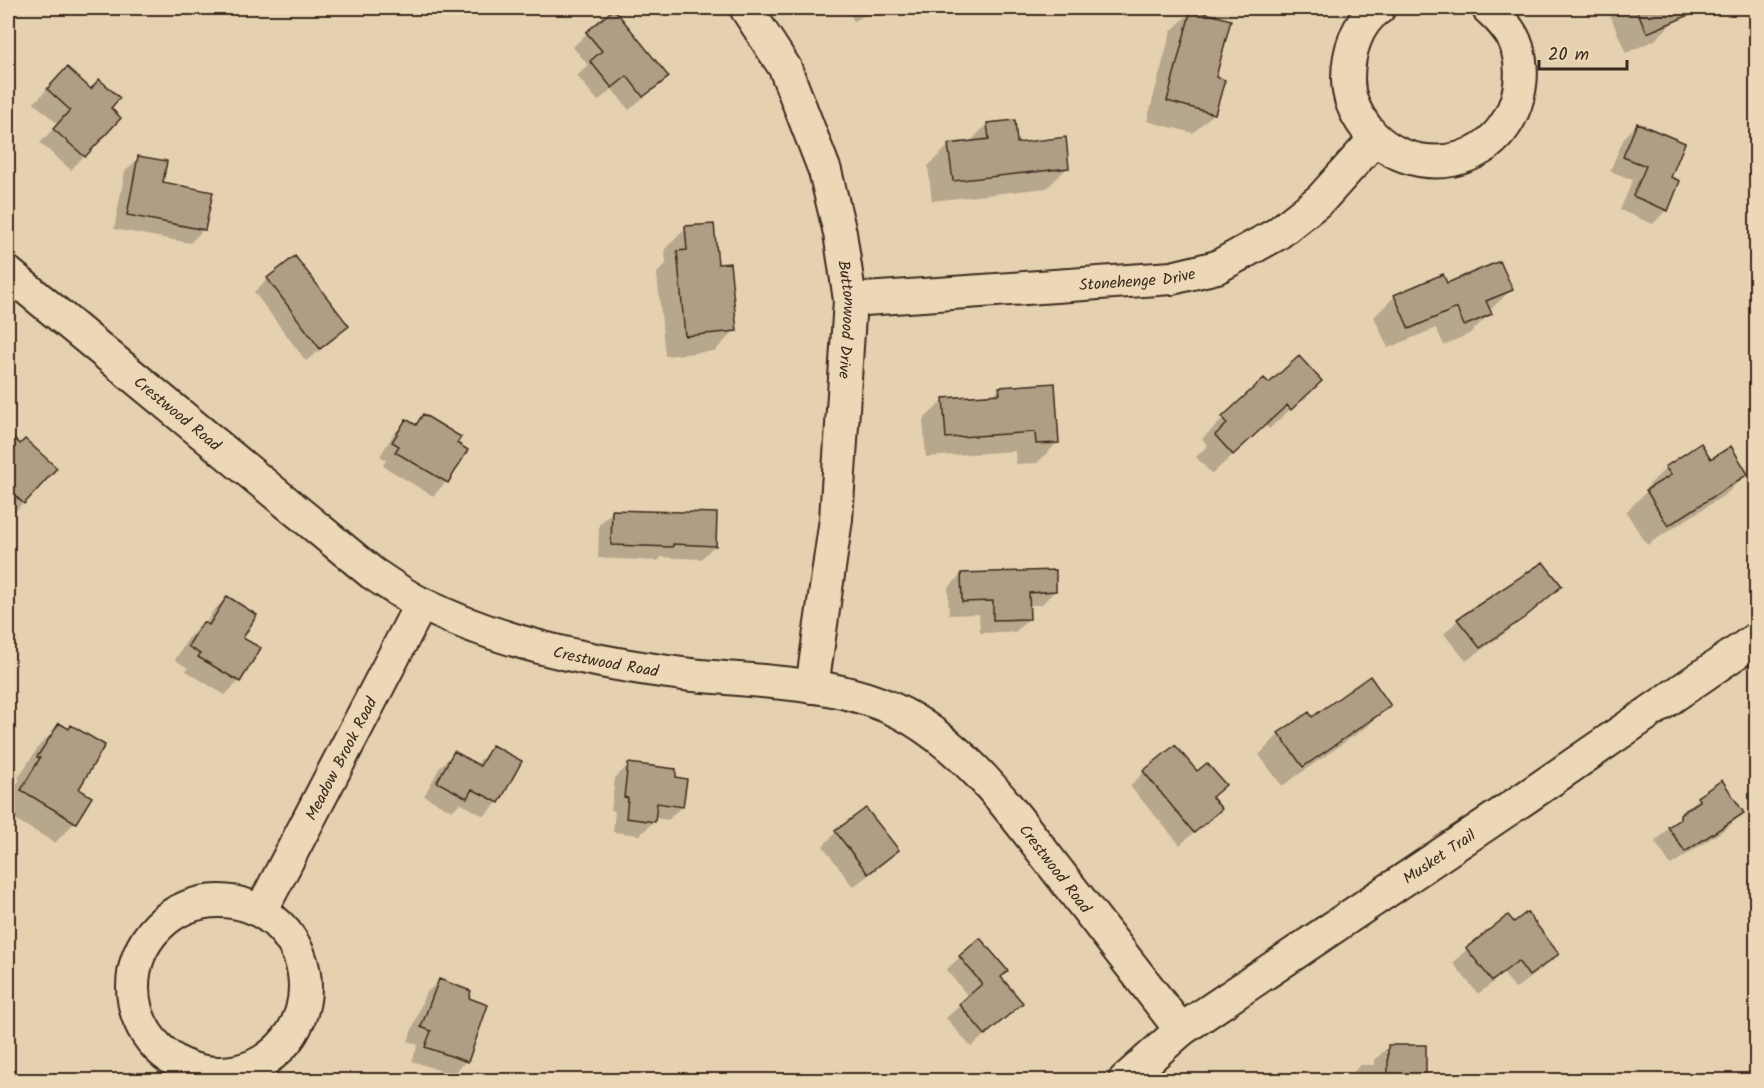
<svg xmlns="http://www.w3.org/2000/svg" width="1764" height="1088" viewBox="0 0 1764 1088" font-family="Kalam,sans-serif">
<rect width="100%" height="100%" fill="#e5d1b0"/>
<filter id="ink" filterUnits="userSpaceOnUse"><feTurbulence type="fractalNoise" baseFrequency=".0167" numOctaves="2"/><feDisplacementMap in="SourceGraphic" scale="12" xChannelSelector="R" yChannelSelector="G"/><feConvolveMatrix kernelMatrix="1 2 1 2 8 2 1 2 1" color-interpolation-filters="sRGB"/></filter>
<g filter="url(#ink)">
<path fill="#0003" d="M 846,8 L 878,8 L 854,21 Z
M 1607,8 L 1671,8 L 1676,19 L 1655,40 L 1626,53 Z
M 1192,11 L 1214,78 L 1214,113 L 1193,133 L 1147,121 L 1171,31 Z
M 587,33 L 667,77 L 629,110 L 612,89 L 598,101 L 577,76 L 588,65 L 573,47 Z
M 53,83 L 109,109 L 119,118 L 71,170 L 40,143 L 58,124 L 34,103 Z
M 987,124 L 1016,144 L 1068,167 L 1047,188 L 932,201 L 928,166 L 949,145 L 969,143 Z
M 1637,124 L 1669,178 L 1678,182 L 1666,210 L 1653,224 L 1620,210 L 1633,180 L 1610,171 L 1624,138 Z
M 139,158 L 204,229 L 190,243 L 114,229 L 125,171 Z
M 686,228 L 716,266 L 735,330 L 715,351 L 665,356 L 657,273 L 666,264 L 665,249 Z
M 295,258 L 347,326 L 333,340 L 306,361 L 254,292 L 268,279 Z
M 1511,290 L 1489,311 L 1490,314 L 1469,334 L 1444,345 L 1436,328 L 1388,348 L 1374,317 L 1395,296 Z
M 1264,380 L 1269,385 L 1299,401 L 1269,429 L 1265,425 L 1212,474 L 1196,457 L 1208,445 L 1202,439 Z
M 1000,389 L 1058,442 L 1037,463 L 1016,464 L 1015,451 L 926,457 L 923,420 L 944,400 L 992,396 Z
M 423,416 L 466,450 L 446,482 L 433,496 L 383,466 L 386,460 L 380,456 L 393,435 L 406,421 L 414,426 Z
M 8,434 L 20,446 L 55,468 L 8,519 Z
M 1711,461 L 1747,474 L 1726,494 L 1647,545 L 1626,512 L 1647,491 L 1646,488 L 1666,468 Z
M 613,511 L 715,545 L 701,559 L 661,557 L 658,561 L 598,558 L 599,525 Z
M 962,574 L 1055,591 L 1041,605 L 1028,605 L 1029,619 L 1015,632 L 980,633 L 979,614 L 949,615 L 948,588 Z
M 1560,586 L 1508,631 L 1466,661 L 1444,634 L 1458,620 Z
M 227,598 L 241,638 L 259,649 L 239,681 L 225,695 L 186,671 L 188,668 L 175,660 L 189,637 L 203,624 L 205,625 L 213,611 Z
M 1389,705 L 1368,726 L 1282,786 L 1259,755 L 1279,734 L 1312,719 Z
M 60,725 L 68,730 L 71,727 L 77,790 L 75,822 L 55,843 L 8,815 L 8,800 L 20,779 L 18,778 L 39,746 Z
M 492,747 L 520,761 L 498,802 L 484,816 L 460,803 L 452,811 L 424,796 L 440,767 L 454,753 L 476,765 Z
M 629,764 L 674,778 L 682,806 L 668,820 L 654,818 L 654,821 L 640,835 L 613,832 L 615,811 L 611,810 L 615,778 Z
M 1144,772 L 1197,773 L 1224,785 L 1211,798 L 1220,809 L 1180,845 L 1130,786 Z
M 1698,798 L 1742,813 L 1728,827 L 1671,865 L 1655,842 Z
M 836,832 L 897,850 L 883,864 L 853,887 L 823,846 Z
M 8,901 L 15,923 L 8,930 Z
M 1514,924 L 1557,954 L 1543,968 L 1515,989 L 1504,974 L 1478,994 L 1453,963 L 1467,949 Z
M 960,957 L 999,978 L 1021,1003 L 971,1047 L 946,1018 L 969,997 L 946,970 Z
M 439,981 L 467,999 L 466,1061 L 453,1075 L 412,1061 L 418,1045 L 408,1041 L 425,994 Z
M 1389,1046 L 1424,1047 L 1424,1080 L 1346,1080 L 1360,1065 L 1375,1065 L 1375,1060 Z"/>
<path fill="#b19d83" stroke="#3b2a1e" stroke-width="1.5" d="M 1636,8 L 1706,8 L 1647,33 Z
M 614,9 L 669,77 L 643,97 L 627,76 L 612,88 L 590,61 L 602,51 L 586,32 Z
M 1191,9 L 1231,20 L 1216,77 L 1225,80 L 1215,114 L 1167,101 Z
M 67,67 L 91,89 L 99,79 L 120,98 L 111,108 L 121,118 L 85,157 L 53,129 L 70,110 L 47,89 Z
M 1015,120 L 1017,143 L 1066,137 L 1069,168 L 953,181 L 948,144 L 989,139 L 987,123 Z
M 1637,123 L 1685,143 L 1671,177 L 1680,181 L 1668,211 L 1633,196 L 1646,166 L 1623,157 Z
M 138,156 L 167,161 L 163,182 L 213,192 L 205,230 L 127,215 Z
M 714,224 L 718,264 L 730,263 L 737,331 L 685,336 L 677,251 L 687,250 L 685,226 Z
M 295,256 L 349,326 L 320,349 L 267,278 Z
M 1500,261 L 1513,290 L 1486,301 L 1492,314 L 1464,326 L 1457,308 L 1409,329 L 1394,295 L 1443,274 L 1447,283 Z
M 1299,356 L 1322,381 L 1291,410 L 1287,405 L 1233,455 L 1215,435 L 1227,424 L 1222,417 L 1264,378 L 1269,383 Z
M 1055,383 L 1059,443 L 1036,444 L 1035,432 L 946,438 L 943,398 L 1000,394 L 999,387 Z
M 423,414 L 461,437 L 457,443 L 468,450 L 448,483 L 395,452 L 399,446 L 392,442 L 406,419 L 416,425 Z
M 8,432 L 20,444 L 25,439 L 57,468 L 24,504 L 8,489 Z
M 1701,443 L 1711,459 L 1731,446 L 1748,474 L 1668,526 L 1646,490 L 1671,475 L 1665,467 Z
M 612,510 L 717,513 L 716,546 L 673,544 L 673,547 L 611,545 Z
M 1543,562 L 1562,586 L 1524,618 L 1480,648 L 1457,619 Z
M 1056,570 L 1056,591 L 1029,593 L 1030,619 L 993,620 L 993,601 L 962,602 L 961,573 Z
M 227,596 L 257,615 L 243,638 L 261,648 L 240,682 L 198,657 L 200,654 L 188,646 L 203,622 L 209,625 Z
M 1370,676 L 1391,706 L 1303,767 L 1278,733 L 1309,712 L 1312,717 Z
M 59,723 L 69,729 L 71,725 L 105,745 L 79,789 L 92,797 L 76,823 L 21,790 L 40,758 L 37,757 Z
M 492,745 L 522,761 L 499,803 L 472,789 L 467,798 L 437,782 L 454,751 L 480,766 Z
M 1175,745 L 1197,771 L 1207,763 L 1226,785 L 1212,797 L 1222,809 L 1194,833 L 1143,771 Z
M 628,763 L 676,769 L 676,777 L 687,779 L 683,807 L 657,803 L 655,822 L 626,818 L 628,798 L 624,797 Z
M 1722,780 L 1744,813 L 1685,852 L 1668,827 L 1680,819 L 1680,814 L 1700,801 L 1697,797 Z
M 866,808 L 899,850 L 868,874 L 835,831 Z
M 1527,912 L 1559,954 L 1529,976 L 1518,961 L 1492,981 L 1466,948 L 1508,915 L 1514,922 Z
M 980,938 L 1008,971 L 1001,977 L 1023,1003 L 985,1035 L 959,1004 L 982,984 L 959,956 Z
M 439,979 L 471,991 L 469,998 L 488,1005 L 468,1062 L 425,1047 L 431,1031 L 421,1027 Z
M 1388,1045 L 1426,1045 L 1426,1080 L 1388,1080 Z"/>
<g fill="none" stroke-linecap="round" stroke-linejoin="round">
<defs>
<g id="street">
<path id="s1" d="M 746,8 L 785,68 L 825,171 L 840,233 L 850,300 L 836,519 L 812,687"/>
<path d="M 1379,8 C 1356,23 1348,54 1348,79 C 1348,98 1356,115 1367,129 C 1394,163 1445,172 1482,148 C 1514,127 1528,84 1517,47 C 1512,31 1500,19 1488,8"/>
<path id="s2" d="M 8,273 L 372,573 C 389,584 405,596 422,604 C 499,642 583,660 668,672 C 749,684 839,676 912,719 C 976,758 1015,816 1060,874 C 1100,926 1141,978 1181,1030"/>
<path id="s3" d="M 850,300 L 1172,278 L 1217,267 L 1277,234 L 1321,199 L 1375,139"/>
<circle cx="219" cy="987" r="86"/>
<path id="s4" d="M 261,911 L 421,604"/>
<path id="s5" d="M 1125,1080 L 1181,1030 L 1528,796 L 1756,639"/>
</g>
</defs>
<use href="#street" stroke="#3b2a1e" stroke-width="36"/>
<use href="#street" stroke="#ecd8b6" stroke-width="32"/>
</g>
</g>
<g text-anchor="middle" stroke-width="4.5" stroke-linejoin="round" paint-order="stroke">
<g font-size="16" fill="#3b2a1e" stroke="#ecd8b6">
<text dy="6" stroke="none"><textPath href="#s3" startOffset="288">Stonehenge Drive</textPath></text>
<text dy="6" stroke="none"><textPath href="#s1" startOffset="333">Buttonwood Drive</textPath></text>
<text dy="6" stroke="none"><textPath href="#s2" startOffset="220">Crestwood Road</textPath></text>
<text dy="6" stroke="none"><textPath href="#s2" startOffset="724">Crestwood Road</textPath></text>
<text dy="6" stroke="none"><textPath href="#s4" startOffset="172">Meadow Brook Road</textPath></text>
<text dy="6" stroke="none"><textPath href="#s5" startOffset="386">Musket Trail</textPath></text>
<text dy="6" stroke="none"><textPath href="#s2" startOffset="1246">Crestwood Road</textPath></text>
</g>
</g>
<rect width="1764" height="1088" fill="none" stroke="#ecd8b6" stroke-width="30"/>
<rect x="15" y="15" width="1734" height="1058" fill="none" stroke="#3b2a1e" stroke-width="2" filter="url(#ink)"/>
<path d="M1539 60v9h88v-9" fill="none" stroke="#3b2a1e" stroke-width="3"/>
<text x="1548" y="60" font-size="18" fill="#3b2a1e" stroke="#ecd8b6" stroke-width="4.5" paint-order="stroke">20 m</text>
</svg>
